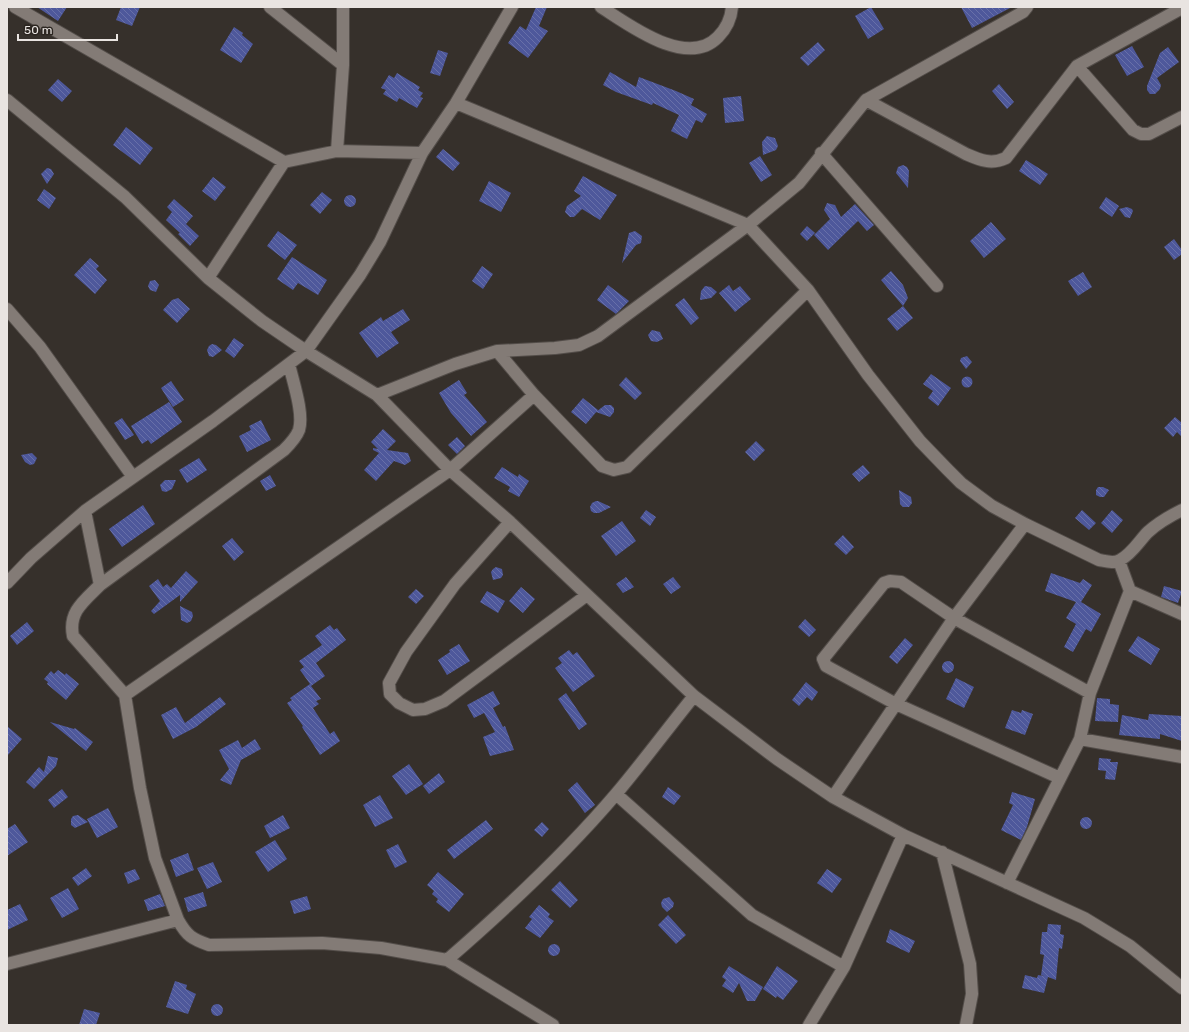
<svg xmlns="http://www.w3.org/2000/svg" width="1189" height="1032" viewBox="0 0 1189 1032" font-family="Rubik,sans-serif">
<defs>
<pattern id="building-back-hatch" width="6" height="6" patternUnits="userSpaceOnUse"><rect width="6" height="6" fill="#4e589b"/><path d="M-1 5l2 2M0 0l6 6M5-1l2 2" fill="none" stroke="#6870a9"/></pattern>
</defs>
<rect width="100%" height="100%" fill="#36302b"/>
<path fill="url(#building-back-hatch)" d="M 37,7 L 67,7 L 58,21 Z
M 121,7 L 140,7 L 132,26 L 116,20 Z
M 536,7 L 547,7 L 539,26 L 548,31 L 528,58 L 508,43 L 520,26 L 526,30 Z
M 871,7 L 884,29 L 868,39 L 855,16 Z
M 961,7 L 1012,7 L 972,28 Z
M 234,27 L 243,33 L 242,35 L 253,44 L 241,63 L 220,50 Z
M 818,42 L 825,50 L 808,66 L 800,58 Z
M 1132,46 L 1144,67 L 1127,76 L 1115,55 Z
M 1168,47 L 1179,62 L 1157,78 L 1161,85 L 1160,89 L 1155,94 L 1150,94 L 1147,90 L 1147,86 L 1160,53 Z
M 438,50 L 448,53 L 440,76 L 430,73 Z
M 610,72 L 636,87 L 639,77 L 676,91 L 694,99 L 691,105 L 707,114 L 702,123 L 696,120 L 687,139 L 671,131 L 679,115 L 653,103 L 652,105 L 616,92 L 603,85 Z
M 397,73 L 420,87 L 418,90 L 423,93 L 420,97 L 423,98 L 417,108 L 399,98 L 397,102 L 383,94 L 386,90 L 381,88 L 389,75 L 394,78 Z
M 58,79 L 72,91 L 62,102 L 48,90 Z
M 999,84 L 1014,102 L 1007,109 L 992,91 Z
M 741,96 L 744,121 L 725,123 L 723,98 Z
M 126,127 L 153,148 L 140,165 L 113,145 Z
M 767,136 L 775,138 L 778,146 L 776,150 L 763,155 L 762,142 Z
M 443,149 L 460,163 L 453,171 L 436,157 Z
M 760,156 L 772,175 L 761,182 L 749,163 Z
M 1026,160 L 1048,174 L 1040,185 L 1019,171 Z
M 903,165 L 907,167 L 909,171 L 908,188 L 896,173 L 898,167 Z
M 47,168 L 51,169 L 54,174 L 47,184 L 41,174 Z
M 583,176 L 617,195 L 600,220 L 582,209 L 574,217 L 570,217 L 565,212 L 567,206 L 581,196 L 574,191 Z
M 213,177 L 226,187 L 215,201 L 202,191 Z
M 489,181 L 511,193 L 501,212 L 479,201 Z
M 44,189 L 56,198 L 49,209 L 37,200 Z
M 322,192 L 332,200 L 320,214 L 310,205 Z
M344 201a6 6 0 1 1 12 0a6 6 0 1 1-12 0Z
M 1106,197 L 1119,206 L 1112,217 L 1099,208 Z
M 174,199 L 193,216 L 186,224 L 199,236 L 190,246 L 178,234 L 180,233 L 166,220 L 172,212 L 167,207 Z
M 827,203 L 835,205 L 841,217 L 855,204 L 874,225 L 867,231 L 858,221 L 828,250 L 814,235 L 830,219 L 824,210 Z
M 1127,207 L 1132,209 L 1133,211 L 1130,218 L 1125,217 L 1119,209 Z
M 991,222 L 1006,239 L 984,258 L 970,241 Z
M 807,226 L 815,233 L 807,241 L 800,234 Z
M 278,231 L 297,245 L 285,260 L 267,246 Z
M 635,231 L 642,236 L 641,243 L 636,245 L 622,263 L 629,233 Z
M 1174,239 L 1182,250 L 1182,254 L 1174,260 L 1164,247 Z
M 292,257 L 327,280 L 318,295 L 298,283 L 293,290 L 277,279 Z
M 90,258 L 99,266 L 96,269 L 107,280 L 95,294 L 74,275 Z
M 482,266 L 493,274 L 483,289 L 472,281 Z
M 891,271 L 903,285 L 908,298 L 903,306 L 881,280 Z
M 1083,272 L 1092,287 L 1078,296 L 1068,281 Z
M 155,280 L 159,285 L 156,292 L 150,290 L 148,286 L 150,281 Z
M 608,285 L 629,301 L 616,314 L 597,300 Z
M 729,285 L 733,291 L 740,286 L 751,299 L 735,312 L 719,293 Z
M 705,286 L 711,287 L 717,292 L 711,298 L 700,300 L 701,291 Z
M 178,298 L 190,309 L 177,323 L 163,310 L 172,300 Z
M 684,298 L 699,318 L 691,325 L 675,305 Z
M 903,306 L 913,318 L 897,331 L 887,319 Z
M 403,309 L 410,320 L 391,332 L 399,343 L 377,358 L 359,333 L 381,317 L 383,321 Z
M 652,330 L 660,332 L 663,339 L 657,342 L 651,341 L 648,335 Z
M 234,338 L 244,345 L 234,358 L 225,351 Z
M 212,344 L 216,345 L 222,350 L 213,357 L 209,356 L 207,350 L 209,346 Z
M 967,356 L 972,362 L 966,369 L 960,361 L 961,358 Z
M 931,374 L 951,388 L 938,406 L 928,398 L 933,391 L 923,384 Z
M961.5 382a5.5 5.5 0 1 1 11 0a5.5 5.5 0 1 1-11 0Z
M 626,377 L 642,393 L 635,400 L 619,385 Z
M 459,380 L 467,393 L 464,395 L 487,422 L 471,436 L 451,413 L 439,393 Z
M 171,381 L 184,400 L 173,407 L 161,388 Z
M 583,398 L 598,410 L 586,424 L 571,412 Z
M 169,402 L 182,422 L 151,444 L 148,440 L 142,444 L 131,426 Z
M 605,405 L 611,405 L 614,408 L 614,412 L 610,417 L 596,412 Z
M 1175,417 L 1182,423 L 1182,437 L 1177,432 L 1173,437 L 1164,428 Z
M 122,418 L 134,435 L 125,440 L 114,423 Z
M 261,420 L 271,440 L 247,452 L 239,436 L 251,430 L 249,426 Z
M 383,429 L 396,441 L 387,450 L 408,453 L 411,461 L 405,465 L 394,461 L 376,481 L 364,470 L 379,453 L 373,450 L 373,448 L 378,449 L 371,442 Z
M 457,437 L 465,446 L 457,454 L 448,445 Z
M 756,441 L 765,450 L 754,461 L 745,452 Z
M 32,453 L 37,458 L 34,464 L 30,465 L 25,462 L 21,455 Z
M 199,458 L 207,470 L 187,483 L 179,470 Z
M 863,465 L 870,473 L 859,482 L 852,474 Z
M 502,467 L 518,477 L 519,474 L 529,481 L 519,497 L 508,491 L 510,487 L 494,478 Z
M 270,475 L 276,486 L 266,491 L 260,481 Z
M 165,480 L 176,480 L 172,489 L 166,492 L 162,491 L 160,485 Z
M 1098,487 L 1103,487 L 1109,490 L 1104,497 L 1100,497 L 1096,495 L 1096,490 Z
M 899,490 L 911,497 L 912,503 L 909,507 L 903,507 L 900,504 Z
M 596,501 L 598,501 L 611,507 L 599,513 L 594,513 L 591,511 L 590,507 L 592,503 Z
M 143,505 L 155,524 L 122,547 L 109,529 Z
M 646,510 L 656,517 L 650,526 L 640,518 Z
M 1082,510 L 1096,523 L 1089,530 L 1075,518 Z
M 1112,510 L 1123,520 L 1112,533 L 1101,523 Z
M 622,521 L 636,541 L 616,556 L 601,536 Z
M 843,535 L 854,547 L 846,555 L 834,544 Z
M 232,538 L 244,552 L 234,561 L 222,546 Z
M 496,567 L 502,569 L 503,575 L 501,578 L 493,580 L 491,572 L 493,569 Z
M 186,571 L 198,582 L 180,602 L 180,595 L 154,614 L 151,611 L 160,601 L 149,586 L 158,579 L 163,587 L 167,584 L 171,588 Z
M 1051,573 L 1080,583 L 1083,579 L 1092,585 L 1081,602 L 1101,614 L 1091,632 L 1086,629 L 1073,652 L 1064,647 L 1076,624 L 1066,618 L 1076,602 L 1045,591 Z
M 626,577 L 634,587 L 623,593 L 616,584 Z
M 673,577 L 681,587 L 671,594 L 663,584 Z
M 1164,586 L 1182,591 L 1178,603 L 1161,597 Z
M 521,587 L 535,599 L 523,613 L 509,601 Z
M 416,589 L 424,596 L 416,604 L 408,597 Z
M 487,591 L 505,601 L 498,613 L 480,602 Z
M 180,606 L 192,612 L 193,616 L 191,621 L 187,623 L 181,620 Z
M 805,619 L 816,630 L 809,637 L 798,627 Z
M 27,622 L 34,631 L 17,645 L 10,636 Z
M 330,625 L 334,630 L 337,628 L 346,640 L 316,663 L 325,676 L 311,686 L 321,699 L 316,701 L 319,704 L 313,708 L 330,734 L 334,731 L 340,741 L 320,755 L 302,727 L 303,726 L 287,703 L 292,700 L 290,698 L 310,684 L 300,670 L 304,667 L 299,661 L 322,645 L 315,636 Z
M 1138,636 L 1160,649 L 1151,665 L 1128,651 Z
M 905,638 L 913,645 L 897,664 L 889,657 Z
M 459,644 L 470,661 L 447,675 L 438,660 L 450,652 L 449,650 Z
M 569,650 L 573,655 L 577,652 L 595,676 L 573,692 L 555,668 L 562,663 L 558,658 Z
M942 667a6 6 0 1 1 12 0a6 6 0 1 1-12 0Z
M 58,670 L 65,675 L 66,673 L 79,684 L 66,700 L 47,684 L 48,682 L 44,679 L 51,671 L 54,674 Z
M 956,678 L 974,687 L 964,708 L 946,699 Z
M 806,682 L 818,692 L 812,701 L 807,697 L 799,706 L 792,700 Z
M 493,691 L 500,704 L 493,708 L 503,727 L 505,726 L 514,750 L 490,756 L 483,737 L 495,732 L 484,713 L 474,718 L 467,705 Z
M 566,693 L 587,724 L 579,730 L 558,699 Z
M 220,697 L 226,704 L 196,727 L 173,739 L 161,715 L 176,707 L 185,723 Z
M 1097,698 L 1110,699 L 1110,704 L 1119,705 L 1118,722 L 1095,721 Z
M 1012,710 L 1021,713 L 1022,710 L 1033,714 L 1025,735 L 1005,728 Z
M 1149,714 L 1182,716 L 1182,741 L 1160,734 L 1160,739 L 1119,735 L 1122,715 L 1148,720 Z
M 50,722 L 74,729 L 75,728 L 93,742 L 86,751 Z
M 7,726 L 22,739 L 7,756 Z
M 255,739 L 261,749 L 241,760 L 231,785 L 220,780 L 229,769 L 219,750 L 238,740 L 242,748 Z
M 48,756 L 58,758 L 56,766 L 34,789 L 26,782 L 39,767 L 44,772 Z
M 1099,758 L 1111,759 L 1110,762 L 1118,762 L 1115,780 L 1105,779 L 1106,771 L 1098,770 Z
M 409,764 L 423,784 L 406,795 L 392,776 Z
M 439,773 L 445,782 L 429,794 L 423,786 Z
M 577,782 L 595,805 L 585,813 L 568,790 Z
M 668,787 L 681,796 L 674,805 L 662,797 Z
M 62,789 L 68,797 L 54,808 L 48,800 Z
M 1012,792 L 1035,799 L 1027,827 L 1021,840 L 1001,830 L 1013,805 L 1009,803 Z
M 380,795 L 393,818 L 375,827 L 363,805 Z
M 108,808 L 118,827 L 97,838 L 87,819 Z
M 78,815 L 88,822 L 75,828 L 71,825 L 71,819 L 73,816 Z
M 283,815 L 290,828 L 270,838 L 264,826 Z
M1080 823a6 6 0 1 1 12 0a6 6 0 1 1-12 0Z
M 486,820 L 493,829 L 454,859 L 447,850 Z
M 542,822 L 549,829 L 542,837 L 534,830 Z
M 15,824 L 28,842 L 7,856 L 7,829 Z
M 275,840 L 287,859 L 268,872 L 255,852 Z
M 398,844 L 407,862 L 395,868 L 386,850 Z
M 188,853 L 194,870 L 176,877 L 170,860 Z
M 213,862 L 222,882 L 207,889 L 197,868 Z
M 86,868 L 92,876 L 78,886 L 72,878 Z
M 135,869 L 140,879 L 128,884 L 124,873 Z
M 827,869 L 842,879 L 832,893 L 817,883 Z
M 438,872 L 464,894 L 449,912 L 436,902 L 438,899 L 432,894 L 434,891 L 427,885 Z
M 560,881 L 578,900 L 570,908 L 551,890 Z
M 68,888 L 79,909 L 62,918 L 50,898 Z
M 203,892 L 207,906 L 188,912 L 184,898 Z
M 160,894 L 165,906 L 148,911 L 144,900 Z
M 307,896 L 311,909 L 294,914 L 290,901 Z
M 669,897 L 674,903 L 673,907 L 667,912 L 662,907 L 661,903 L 663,899 Z
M 20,904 L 28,920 L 7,930 L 7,910 Z
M 539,905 L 550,914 L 548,917 L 554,921 L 540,938 L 525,928 L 532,919 L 529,917 Z
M 668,915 L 686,935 L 676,944 L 658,925 Z
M 1048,924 L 1061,925 L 1060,934 L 1064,935 L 1062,949 L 1059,948 L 1056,980 L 1048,977 L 1044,993 L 1022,988 L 1025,975 L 1037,978 L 1038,975 L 1044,976 L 1041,975 L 1044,955 L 1040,954 L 1042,932 L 1047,932 Z
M 890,929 L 915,941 L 909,953 L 886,942 Z
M548 950a6 6 0 1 1 12 0a6 6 0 1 1-12 0Z
M 729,966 L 763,987 L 755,1001 L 747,1001 L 739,983 L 733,993 L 722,986 L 726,980 L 722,977 Z
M 777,966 L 798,981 L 783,1000 L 777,996 L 776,998 L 763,989 Z
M 175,981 L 187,985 L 186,989 L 196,994 L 188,1014 L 166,1007 Z
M211 1010a6 6 0 1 1 12 0a6 6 0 1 1-12 0Z
M 84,1009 L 100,1013 L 96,1025 L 79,1025 Z"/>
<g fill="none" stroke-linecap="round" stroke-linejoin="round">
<defs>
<path id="street" d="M 15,7 L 284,162
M 270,7 L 343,65
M 601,7 C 629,25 687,69 718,37 C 726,29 731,19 732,7
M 1077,66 L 1182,8
M 7,100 L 125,197 L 208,278 L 262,321 L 306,351 L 377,395 L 450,470 L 510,522 L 694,696 L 777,759 L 833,797 L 903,835 L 1084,918 L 1130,946 L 1182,988
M 866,100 L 1023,12 L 1027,7
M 456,103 L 748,225 L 808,290 L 868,375 L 920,441 L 947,469 L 961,483 L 992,506 L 1025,524 L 1099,560 C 1105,561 1114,564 1120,560 C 1132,554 1139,541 1148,532 C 1158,523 1170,516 1182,510
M 337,151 L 422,153
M 821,153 L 937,286
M 208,278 L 284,162 L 337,151 L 343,65 L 343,7
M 7,309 L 40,347 L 133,477
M 497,351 L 534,395 L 602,466 L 614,470 L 627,467 L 808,290
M 377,395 L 455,364 L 497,351 L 555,348 L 579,345 L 598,336 L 748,225 L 799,183 L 866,100 L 966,154 C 980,160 991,165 1006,158 L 1077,66 L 1133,130 L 1141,134 L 1149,134 L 1182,117
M 85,511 L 100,585
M 510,522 L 455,584 L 406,652 L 389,683 L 390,694 L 399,703 L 413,710 L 425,709 L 444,701 L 587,595
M 1119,561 L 1130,591 L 1182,614
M 7,583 L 31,558 L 85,511 L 213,421 L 306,351 L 360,275 L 380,242 L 422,153 L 456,103 L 512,7
M 125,695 L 450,470 L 534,395
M 1080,739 L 1182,757
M 1060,778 L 896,704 L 826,666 L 823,659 L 884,583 L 890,581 L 901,582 L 954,618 L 1090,693
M 616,794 L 752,915 L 844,967
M 833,797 L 954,618 L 1025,524
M 942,852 L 970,964 L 972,994 L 966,1025
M 1007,883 L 1080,739 L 1090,693 L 1130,591
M 178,920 L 155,858 L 140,788 L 125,695 L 73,636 C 68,612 84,601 100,585 L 284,450 C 290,444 296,438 299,430 C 304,413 293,382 289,364
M 447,960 C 507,908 565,854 616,794 C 643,762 668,728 694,696
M 7,964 L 178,920 C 187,936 192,939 209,945 L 322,943 L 381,948 L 447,960 L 553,1025
M 809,1025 L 844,967 L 903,835"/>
</defs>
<use href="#street" stroke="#534d49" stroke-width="14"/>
<use href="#street" stroke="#837b76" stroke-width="12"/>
</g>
<rect width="1189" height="1032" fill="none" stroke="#e9e4e1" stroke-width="16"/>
<path d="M18 34v6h99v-6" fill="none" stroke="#e9e4e1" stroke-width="2"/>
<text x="24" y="34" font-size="12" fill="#e9e4e1" stroke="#2c2621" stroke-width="3" paint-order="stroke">50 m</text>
</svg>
